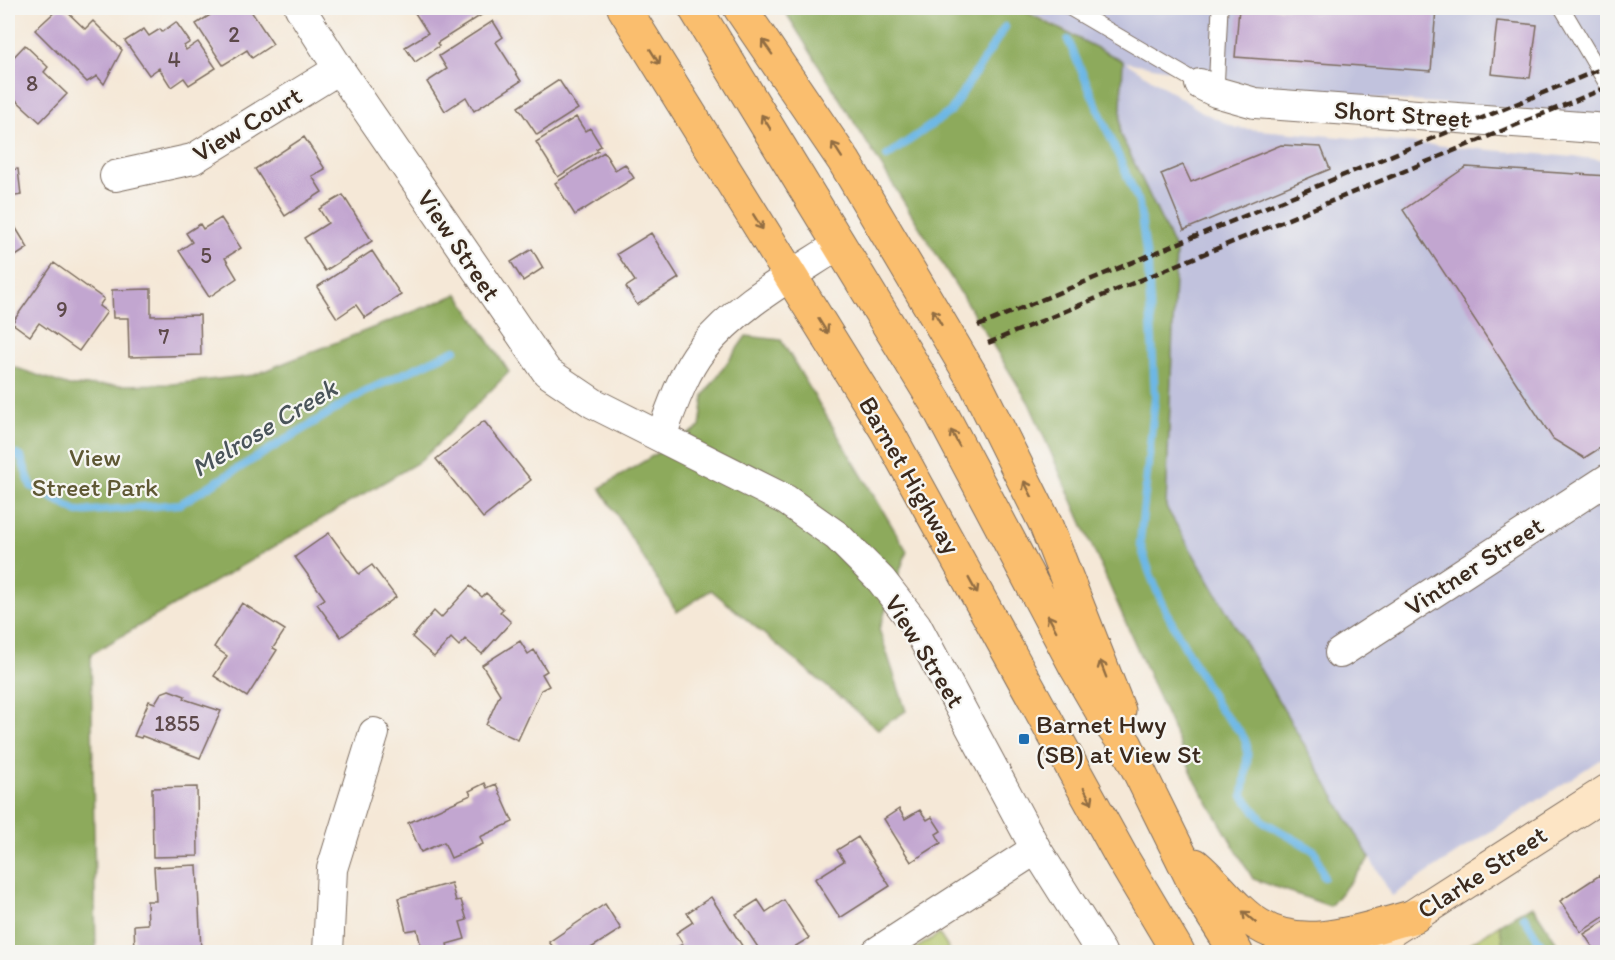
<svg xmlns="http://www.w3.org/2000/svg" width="1615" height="960" viewBox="0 0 1615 960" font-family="Itim,sans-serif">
<rect width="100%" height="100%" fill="#f6f6f2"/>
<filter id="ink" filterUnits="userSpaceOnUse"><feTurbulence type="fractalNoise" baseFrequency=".0167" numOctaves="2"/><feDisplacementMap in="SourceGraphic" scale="12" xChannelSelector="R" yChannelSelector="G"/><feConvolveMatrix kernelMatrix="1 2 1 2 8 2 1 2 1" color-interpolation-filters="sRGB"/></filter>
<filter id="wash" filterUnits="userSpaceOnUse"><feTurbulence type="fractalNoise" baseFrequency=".008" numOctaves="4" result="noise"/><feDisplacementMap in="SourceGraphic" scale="24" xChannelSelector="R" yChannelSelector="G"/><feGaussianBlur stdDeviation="1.35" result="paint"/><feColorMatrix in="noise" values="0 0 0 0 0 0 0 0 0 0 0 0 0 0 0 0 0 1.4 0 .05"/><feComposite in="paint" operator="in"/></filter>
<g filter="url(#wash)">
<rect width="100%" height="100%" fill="#f5e8d7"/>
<path fill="#c1c2dd" d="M 1022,8 L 1607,8 L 1607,117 L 1287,91 L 1125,62 L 1204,113 L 1236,128 L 1607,160 L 1607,755 L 1392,896 L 1166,507 L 1176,251 L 1120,133 L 1123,61 Z"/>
<path fill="#b2c467" stroke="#767742" stroke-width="1.5" d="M 1500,924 L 1504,952 L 1457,952 Z
M 939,934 L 951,952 L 910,952 Z"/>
<path fill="#8daa5c" stroke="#646a3d" stroke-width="1.5" d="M 783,8 L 1018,8 L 1123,61 L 1120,133 L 1176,251 L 1166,507 L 1370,858 L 1330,906 L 1253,879 L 1196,782 L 1029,403 Z
M 458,294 L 509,372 L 422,460 L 91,654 L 96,952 L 8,952 L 8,365 L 69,386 L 172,384 L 254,375 Z
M 746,336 L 781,340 L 907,551 L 879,629 L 906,711 L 878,729 L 711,590 L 677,612 L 600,488 L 700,427 L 704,395 Z
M 1532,905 L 1563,952 L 1504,952 L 1500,924 Z"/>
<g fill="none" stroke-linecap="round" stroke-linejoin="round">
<path stroke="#6db7e5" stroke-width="8" d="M 1068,40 L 1139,203 L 1148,266 L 1155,397 L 1140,542 C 1155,601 1190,654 1218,707 C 1226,718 1240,728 1245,740 C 1251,751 1244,782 1243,796 L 1264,822 L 1315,851 L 1324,877
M 887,156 L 950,112 L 1005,27
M 8,451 L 21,457 L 31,486 L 78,512 L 180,504 L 362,393 L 455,350
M 1524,917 L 1546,952"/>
</g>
<g id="blocks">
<path fill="#c2a6d0" d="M 59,8 L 63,8 L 85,29 L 93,21 L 122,50 L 104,84 L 97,76 L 87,82 L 35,30 Z
M 221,8 L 224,12 L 230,8 L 249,8 L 273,44 L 252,58 L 247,50 L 223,65 L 196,24 Z
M 423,8 L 479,8 L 483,14 L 437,43 L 439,46 L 415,62 L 405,47 L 428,33 L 415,13 Z
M 1239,8 L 1436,8 L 1431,71 L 1235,57 Z
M 493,21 L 503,37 L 496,42 L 521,81 L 474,111 L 466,97 L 445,111 L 427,82 L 447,69 L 439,56 Z
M 1497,21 L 1537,25 L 1530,78 L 1491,74 Z
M 176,22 L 190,42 L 184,46 L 186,50 L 198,42 L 216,68 L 189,85 L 184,78 L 171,87 L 159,68 L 149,75 L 125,41 L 144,29 L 149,36 L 160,29 L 162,32 Z
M 25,45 L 48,67 L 44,72 L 67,94 L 40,122 L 16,100 L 14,102 L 8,96 L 8,63 Z
M 559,80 L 578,109 L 537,135 L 518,107 Z
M 576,117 L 585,131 L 590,128 L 601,146 L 596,149 L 598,151 L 558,177 L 536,142 Z
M 304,137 L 325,169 L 312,176 L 322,192 L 285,216 L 255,169 Z
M 1281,145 L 1321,147 L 1330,169 L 1184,230 L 1161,174 L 1183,165 L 1191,182 Z
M 604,152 L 615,170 L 625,164 L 634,178 L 575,215 L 555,183 Z
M 1466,167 L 1608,176 L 1608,443 L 1584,458 L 1553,439 L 1403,210 Z
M 18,169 L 21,195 L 8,197 L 8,170 Z
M 343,195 L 372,241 L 325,271 L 304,238 L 328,223 L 319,209 Z
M 8,215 L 28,248 L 8,261 Z
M 221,218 L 241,248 L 225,258 L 237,278 L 209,297 L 179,251 L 192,242 L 186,233 L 200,224 L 203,229 Z
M 651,233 L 679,278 L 637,305 L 626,287 L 635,281 L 617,254 Z
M 532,249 L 543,268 L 523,281 L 511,262 Z
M 372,251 L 401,295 L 365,318 L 356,305 L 337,318 L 317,287 Z
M 54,263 L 104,299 L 99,306 L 107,312 L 79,351 L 39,323 L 30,336 L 12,323 Z
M 151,289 L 151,316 L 200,315 L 201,355 L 129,357 L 128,318 L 113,318 L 112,290 Z
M 484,421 L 531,480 L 483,518 L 436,459 Z
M 329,533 L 359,574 L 372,565 L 396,597 L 341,637 L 317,604 L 325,599 L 295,557 Z
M 470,586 L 482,597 L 486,593 L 503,609 L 500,612 L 511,622 L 482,654 L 465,639 L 459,646 L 451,638 L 434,657 L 412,637 L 434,611 L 441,618 Z
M 242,603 L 285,630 L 273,648 L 277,650 L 247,697 L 214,676 L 227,656 L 214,647 Z
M 520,641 L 528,654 L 534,650 L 547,671 L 542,674 L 549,686 L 541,690 L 518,740 L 486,725 L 500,694 L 482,665 Z
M 169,690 L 185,696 L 184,699 L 221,711 L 200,758 L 142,736 L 141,738 L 134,736 L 149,701 L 155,703 L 161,693 Z
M 485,783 L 487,788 L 496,784 L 513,822 L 480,837 L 483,844 L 451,858 L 444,842 L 421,852 L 408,823 L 471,795 L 469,791 Z
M 197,787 L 198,856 L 153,857 L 152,788 Z
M 899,809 L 905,819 L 920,810 L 927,820 L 932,817 L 941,831 L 936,834 L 941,843 L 911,862 L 884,819 Z
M 858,837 L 890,886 L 840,918 L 815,879 L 844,861 L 837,850 Z
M 197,865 L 201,951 L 135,952 L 134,925 L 148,924 L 147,901 L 156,901 L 154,867 Z
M 1600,875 L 1608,883 L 1608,914 L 1581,932 L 1560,901 Z
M 451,883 L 456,901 L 461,900 L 467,920 L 460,922 L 465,939 L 447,944 L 449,952 L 416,952 L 415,949 L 421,947 L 417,929 L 406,931 L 398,898 Z
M 711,897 L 746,952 L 668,952 L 683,944 L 676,933 L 693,922 L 687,913 Z
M 758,900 L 766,912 L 784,900 L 809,938 L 786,952 L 761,952 L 736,914 Z
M 605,904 L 621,929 L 591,948 L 594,952 L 557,952 L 549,942 Z
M 1608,919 L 1608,952 L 1596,952 L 1584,934 Z"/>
</g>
</g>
<g filter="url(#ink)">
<use href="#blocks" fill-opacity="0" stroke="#7c6c5f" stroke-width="1.5"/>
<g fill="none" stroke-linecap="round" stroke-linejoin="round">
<defs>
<path id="lane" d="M 1070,8 L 1200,84
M 1562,8 L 1608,86
M 1216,92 L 1220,8"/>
<path id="street" d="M 300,8 L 339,69 L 547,372 L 593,403 L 786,500 L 837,536 L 881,580 L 916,625 L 1036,849 L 1101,952
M 1200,84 L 1216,92 L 1255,103 L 1608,129
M 115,176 L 193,159 L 339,69
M 661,436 C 672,407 683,373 702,349 C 738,304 793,275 840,244
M 1340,653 L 1608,479
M 328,952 L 332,869 L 374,733
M 877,952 L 1036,849"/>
<path id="secondary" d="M 1357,952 L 1608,791"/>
<path id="primary" d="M 624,8 L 887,431 L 1121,856 L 1178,952
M 695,8 L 936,403 L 1076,667 L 1105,717 L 1126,745 L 1201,897 L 1236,952
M 740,8 L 844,161 L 975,382 L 1045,523 L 1119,711
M 1195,865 C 1217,883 1235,911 1259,925 C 1305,954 1367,928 1415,916"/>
</defs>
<use href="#lane" stroke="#7c6c5f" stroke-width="17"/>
<use href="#street" stroke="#7c6c5f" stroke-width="32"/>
<use href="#secondary" stroke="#7c6c5f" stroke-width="35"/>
<use href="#primary" stroke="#7c6c5f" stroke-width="35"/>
<use href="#lane" stroke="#fff" stroke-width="15"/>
<use href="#street" stroke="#fff" stroke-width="30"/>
<use href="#secondary" stroke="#fde5c5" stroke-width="33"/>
<use href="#primary" stroke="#fabe6e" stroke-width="33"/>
<path stroke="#3b2a1e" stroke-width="4.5" stroke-dasharray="9 4.5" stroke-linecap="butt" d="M 978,326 L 1608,66
M 988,343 L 1608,87"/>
</g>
<defs><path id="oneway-shaft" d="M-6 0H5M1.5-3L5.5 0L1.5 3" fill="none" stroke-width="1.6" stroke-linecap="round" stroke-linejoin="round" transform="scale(1.5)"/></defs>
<g stroke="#916d42">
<use href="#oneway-shaft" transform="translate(767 47) rotate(-125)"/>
<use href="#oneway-shaft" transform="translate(655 57) rotate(58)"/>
<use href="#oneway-shaft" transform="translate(766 122) rotate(-122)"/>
<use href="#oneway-shaft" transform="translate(837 150) rotate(-123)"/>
<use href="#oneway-shaft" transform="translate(758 222) rotate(58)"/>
<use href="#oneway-shaft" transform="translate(937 317) rotate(-120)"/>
<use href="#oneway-shaft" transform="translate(823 326) rotate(58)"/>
<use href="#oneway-shaft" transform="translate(955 438) rotate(-118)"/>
<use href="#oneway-shaft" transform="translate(1028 489) rotate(-117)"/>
<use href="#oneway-shaft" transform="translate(973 586) rotate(61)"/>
<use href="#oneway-shaft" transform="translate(1052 623) rotate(-118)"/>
<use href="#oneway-shaft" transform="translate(1103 669) rotate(-111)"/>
<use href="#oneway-shaft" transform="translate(1088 796) rotate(62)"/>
<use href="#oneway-shaft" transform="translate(1249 917) rotate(-139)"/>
</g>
</g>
<rect fill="#1f6fb2" stroke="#f6f6f2" stroke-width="2" x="1018" y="733" width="12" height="12" rx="3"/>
<g text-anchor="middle" stroke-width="4.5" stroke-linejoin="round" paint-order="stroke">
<g font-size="22" fill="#5d494a">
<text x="234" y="42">2</text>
<text x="174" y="67">4</text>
<text x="32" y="91">8</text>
<text x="206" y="263">5</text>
<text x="62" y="317">9</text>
<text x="164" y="344">7</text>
<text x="177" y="731">1855</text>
</g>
<g font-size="26" fill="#3b2a1e" stroke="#f6f6f2">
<text transform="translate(1402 114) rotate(4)" y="9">Short Street</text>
<text transform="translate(247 124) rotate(-31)" y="9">View Court</text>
<text transform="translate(459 245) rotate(56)" y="9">View Street</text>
<text transform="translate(910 475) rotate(60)" y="9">Barnet Highway</text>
<text transform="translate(1474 566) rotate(-33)" y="9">Vintner Street</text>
<text transform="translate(925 651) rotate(58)" y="9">View Street</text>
<text transform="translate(1482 872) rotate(-33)" y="9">Clarke Street</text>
</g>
<g font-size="26" fill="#5f5834" stroke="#f6f6f2">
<text x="95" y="466">View<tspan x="95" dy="30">Street Park</tspan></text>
</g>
<g font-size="26" fill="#3b2a1e" stroke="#f6f6f2" text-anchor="start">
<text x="1036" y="733">Barnet Hwy<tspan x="1036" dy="30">(SB) at View St</tspan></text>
</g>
<g font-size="27" font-style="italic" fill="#4a545a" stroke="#f6f6f2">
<text transform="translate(264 428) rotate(-31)" y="9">Melrose Creek</text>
</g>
</g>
<rect width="1615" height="960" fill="none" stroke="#f6f6f2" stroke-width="30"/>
</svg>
